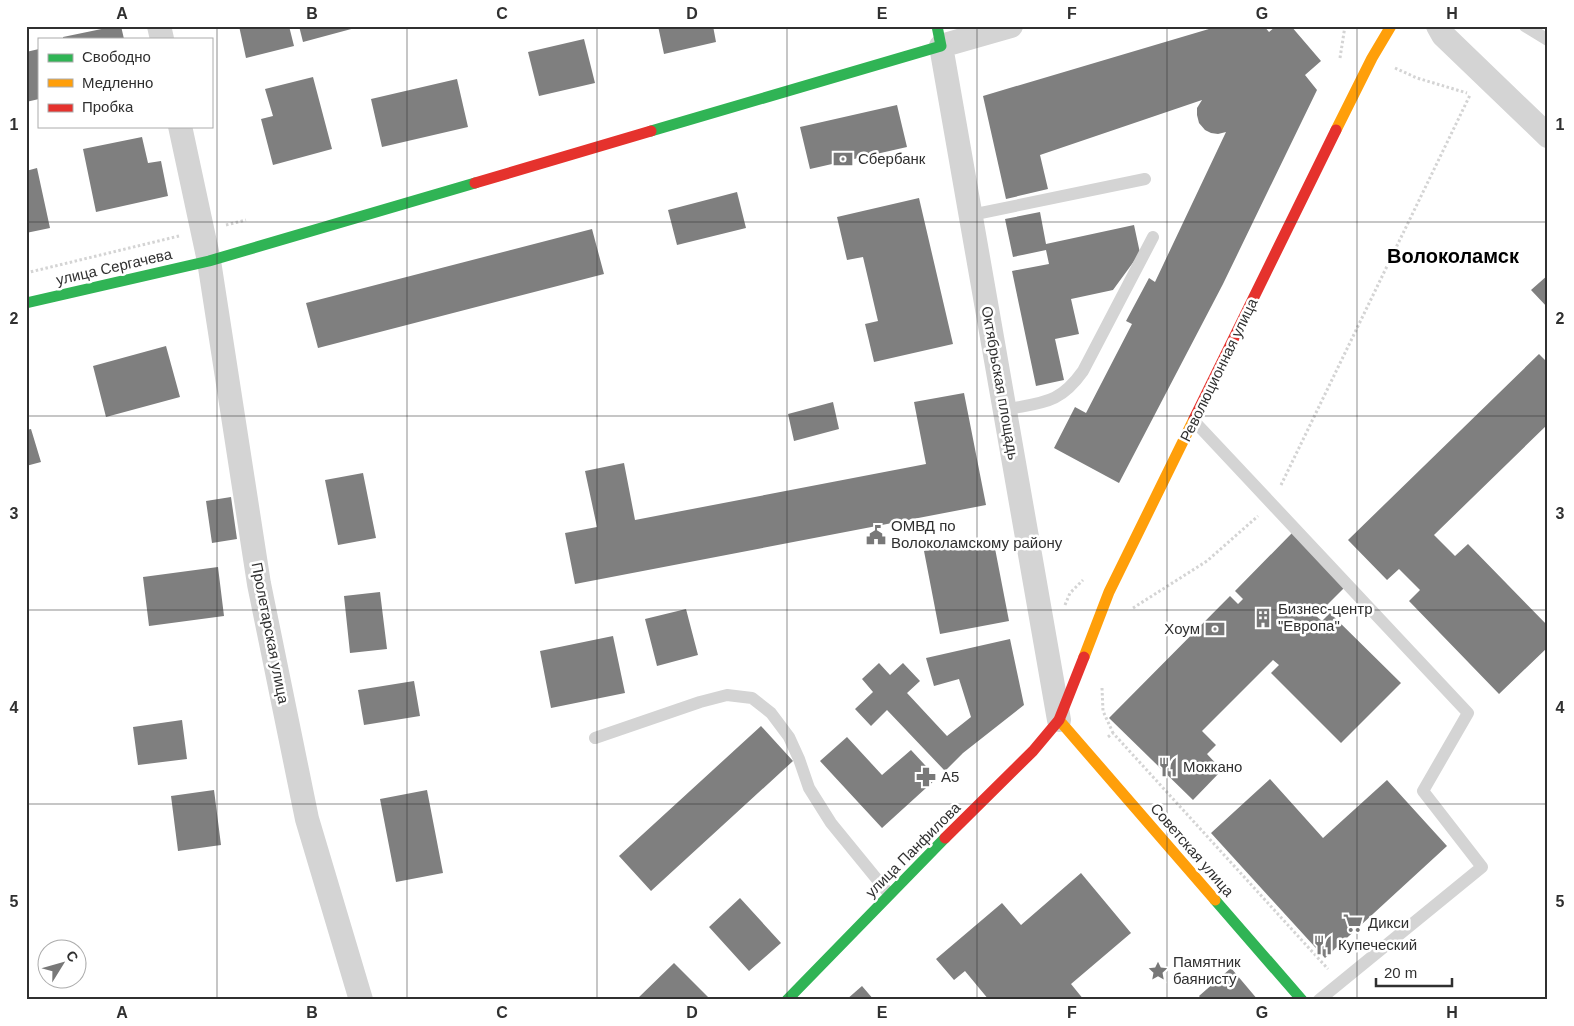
<svg xmlns="http://www.w3.org/2000/svg" width="1574" height="1026" viewBox="0 0 1574 1026" font-family="Helvetica,sans-serif">
<rect width="100%" height="100%" fill="#fff"/>
<path fill="#7f7f7f" d="M 116,26 L 121,26 L 124,39 L 63,39 L 63,37 Z
M 239,26 L 289,26 L 294,46 L 246,58 Z
M 299,26 L 354,26 L 355,28 L 303,42 Z
M 658,26 L 713,26 L 716,42 L 664,54 Z
M 1219,26 L 1264,26 L 1269,32 L 1276,26 L 1291,26 L 1321,61 L 1305,75 L 1317,90 L 1223,284 L 1119,483 L 1054,448 L 1075,407 L 1086,413 L 1132,324 L 1126,321 L 1149,278 L 1155,282 L 1226,132 L 1218,134 L 1211,133 L 1205,130 L 1199,123 L 1197,115 L 1197,108 L 1202,100 L 1040,155 L 1048,189 L 1006,199 L 983,96 Z
M 584,39 L 595,83 L 539,96 L 528,52 Z
M 39,49 L 39,99 L 26,102 L 26,52 Z
M 313,77 L 332,149 L 273,165 L 261,119 L 273,116 L 265,89 Z
M 457,79 L 468,127 L 382,147 L 371,99 Z
M 897,105 L 907,147 L 810,169 L 800,127 Z
M 142,137 L 148,163 L 161,161 L 168,196 L 96,212 L 83,149 Z
M 37,168 L 50,228 L 26,233 L 26,171 Z
M 737,192 L 746,228 L 677,245 L 668,210 Z
M 919,198 L 953,344 L 874,362 L 865,324 L 878,321 L 863,257 L 847,260 L 837,217 Z
M 1040,212 L 1046,244 L 1134,225 L 1140,253 L 1113,290 L 1071,299 L 1079,334 L 1055,339 L 1064,380 L 1036,386 L 1012,271 L 1049,264 L 1046,250 L 1013,257 L 1005,219 Z
M 592,229 L 604,274 L 318,348 L 306,303 Z
M 1548,275 L 1548,308 L 1531,290 Z
M 166,346 L 180,397 L 106,417 L 93,366 Z
M 1539,354 L 1548,363 L 1548,424 L 1434,535 L 1455,556 L 1468,544 L 1548,626 L 1548,647 L 1499,694 L 1409,601 L 1420,590 L 1399,569 L 1387,580 L 1348,540 Z
M 964,393 L 986,505 L 575,584 L 565,533 L 597,527 L 585,471 L 624,463 L 635,520 L 926,464 L 914,402 Z
M 833,402 L 839,429 L 794,441 L 788,414 Z
M 31,429 L 41,462 L 26,466 L 26,430 Z
M 363,473 L 376,538 L 338,545 L 325,480 Z
M 231,497 L 237,539 L 212,543 L 206,501 Z
M 1292,533 L 1346,586 L 1316,616 L 1322,621 L 1330,613 L 1401,683 L 1341,743 L 1271,673 L 1279,665 L 1273,660 L 1202,731 L 1216,745 L 1207,754 L 1222,770 L 1193,800 L 1109,718 L 1230,596 L 1238,604 L 1243,599 L 1235,591 Z
M 993,538 L 1009,621 L 940,634 L 924,551 Z
M 218,567 L 224,616 L 149,626 L 143,577 Z
M 380,592 L 387,649 L 350,653 L 344,596 Z
M 686,609 L 698,655 L 657,666 L 645,619 Z
M 613,636 L 625,693 L 551,708 L 540,651 Z
M 1010,639 L 1024,705 L 963,753 L 945,771 L 887,710 L 871,726 L 855,709 L 873,692 L 862,679 L 879,663 L 890,675 L 903,663 L 920,681 L 907,693 L 947,736 L 971,717 L 959,679 L 934,686 L 926,658 Z
M 414,681 L 420,716 L 364,725 L 358,690 Z
M 182,720 L 187,759 L 138,765 L 133,727 Z
M 761,726 L 793,761 L 651,891 L 619,856 Z
M 847,737 L 882,775 L 911,750 L 937,778 L 882,828 L 820,761 Z
M 1270,779 L 1323,838 L 1387,780 L 1447,846 L 1325,958 L 1211,833 Z
M 214,790 L 221,845 L 178,851 L 171,796 Z
M 427,790 L 443,873 L 396,882 L 380,799 Z
M 1081,873 L 1131,933 L 1071,984 L 1084,1000 L 989,1000 L 965,971 L 954,980 L 936,959 L 1002,903 L 1021,925 Z
M 740,898 L 781,943 L 749,971 L 709,927 Z
M 674,963 L 711,1000 L 636,1000 Z
M 1231,968 L 1258,1000 L 1202,1000 L 1199,996 Z
M 862,986 L 874,1000 L 846,1000 Z"/>
<g fill="none" stroke-linecap="round" stroke-linejoin="round">
<path stroke="#d4d4d4" stroke-width="3" stroke-dasharray="2.5 2.5" stroke-linecap="butt" d="M 1340,58 L 1345,26
M 1395,68 L 1417,78 L 1467,93
M 226,225 L 246,220
M 26,273 L 179,236
M 1281,485 L 1470,95
M 1065,605 L 1070,593 L 1083,580
M 1133,608 L 1207,561 L 1258,516
M 1102,688 L 1103,711 L 1113,733
M 1108,737 L 1113,733 L 1328,969"/>
<path stroke="#d4d4d4" stroke-width="12" d="M 1525,26 L 1548,40
M 971,215 L 1145,179
M 1004,410 C 1042,402 1059,405 1083,371 L 1153,237
M 1194,421 L 1468,713 L 1423,791 L 1482,867 L 1319,1000
M 595,738 L 700,702 L 727,695 L 752,698 L 771,713 L 789,737 L 799,759 L 809,788 L 831,823 L 889,894"/>
<path stroke="#d4d4d4" stroke-width="24" d="M 159,26 L 162,39
M 1011,26 L 941,46 L 1059,720
M 1438,26 L 1443,35 L 1548,136
M 180,126 L 209,261 L 259,584 L 307,819 L 361,1000"/>
<path stroke="#30b455" stroke-width="11" d="M 651,131 L 941,46 L 937,26
M 26,303 L 209,261 L 475,183
M 1215,900 L 1302,1000
M 787,1000 L 945,838"/>
<path stroke="#ff9f0a" stroke-width="11" d="M 1336,130 L 1372,58 L 1391,26
M 1084,657 L 1109,592 L 1194,419
M 1059,720 L 1215,900"/>
<path stroke="#e5322d" stroke-width="11" d="M 475,183 L 651,131
M 1194,419 L 1336,130
M 945,838 L 1033,751 L 1059,720 L 1084,657"/>
</g>
<path fill="none" stroke="#303030" stroke-width="1" stroke-opacity="0.55" d="M 217,26 L 217,1000M 407,26 L 407,1000M 597,26 L 597,1000M 787,26 L 787,1000M 977,26 L 977,1000M 1167,26 L 1167,1000M 1357,26 L 1357,1000M 26,222 L 1548,222M 26,416 L 1548,416M 26,610 L 1548,610M 26,804 L 1548,804"/>
<defs>
<symbol id="bank-bare" viewBox="-9 -9 18 18"><path d="M-6-4H6V4H-6ZM0-2.3a2.3 2.3 0 1 0 0 4.6a2.3 2.3 0 1 0 0-4.6Z" fill="#787878" stroke="#fff" stroke-width="2.5" paint-order="stroke"/></symbol>
<symbol id="civic-bare" viewBox="-9 -9 18 18"><path d="M-.6-6.5H3V-4.5H.6V-3L4-1V1h2V6H-6V1h2V-1L-.6-3ZM-1.2 2.5V6h2.4V2.5Z" fill="#787878" stroke="#fff" stroke-width="2.5" paint-order="stroke"/></symbol>
<symbol id="building-bare" viewBox="-9 -9 18 18"><path d="M-4-6H4V6H1V3H-1V6H-4ZM-2.5-4.3h1.7v1.8h-1.7ZM.8-4.3h1.7v1.8H.8ZM-2.5-1h1.7V.8h-1.7ZM.8-1h1.7V.8H.8Z" fill="#787878" stroke="#fff" stroke-width="2.5" paint-order="stroke"/></symbol>
<symbol id="restaurant-bare" viewBox="-9 -9 18 18"><path d="M-5-6h1v4h1v-4h1v4h1v-4h1v5L-1.5 .5V6h-2V.5L-5-1ZM5-6V6H3V1.5H1.5Q1.5-4 5-6Z" fill="#787878" stroke="#fff" stroke-width="2.5" paint-order="stroke"/></symbol>
<symbol id="pharmacy-bare" viewBox="-9 -9 18 18"><path d="M-2-6h4v4h4v4h-4v4h-4v-4h-4v-4h4Z" fill="#787878" stroke="#fff" stroke-width="2.5" paint-order="stroke"/></symbol>
<symbol id="supermarket-bare" viewBox="-9 -9 18 18"><path d="M-6-5.5h2.5l.6 2H6L4.5 2H-2.5L-4.4-4H-6ZM-1.5 3.2a1.3 1.3 0 1 0 .1 0ZM3 3.2a1.3 1.3 0 1 0 .1 0Z" fill="#787878" stroke="#fff" stroke-width="2.5" paint-order="stroke"/></symbol>
<symbol id="sight-bare" viewBox="-9 -9 18 18"><path d="M0-6L1.8-2.2L6-1.7L2.9 1.2L3.7 5.4L0 3.3L-3.7 5.4L-2.9 1.2L-6-1.7L-1.8-2.2Z" fill="#787878" stroke="#fff" stroke-width="2.5" paint-order="stroke"/></symbol>
</defs>
<g fill-rule="evenodd">
<use href="#bank-bare" x="829" y="145" width="28" height="28"/>
<use href="#civic-bare" x="862" y="521" width="28" height="28"/>
<use href="#building-bare" x="1249" y="604" width="28" height="28"/>
<use href="#bank-bare" x="1201" y="615" width="28" height="28"/>
<use href="#restaurant-bare" x="1154" y="753" width="28" height="28"/>
<use href="#pharmacy-bare" x="912" y="763" width="28" height="28"/>
<use href="#supermarket-bare" x="1339" y="909" width="28" height="28"/>
<use href="#restaurant-bare" x="1309" y="931" width="28" height="28"/>
<use href="#sight-bare" x="1144" y="957" width="28" height="28"/>
</g>
<g text-anchor="middle" stroke-width="5" stroke-linejoin="round" paint-order="stroke">
<g font-size="15" fill="#303030" stroke="#fff" text-anchor="start">
<text x="858" y="164">Сбербанк</text>
<text x="891" y="531">ОМВД по<tspan x="891" dy="17">Волоколамскому району</tspan></text>
<text x="1278" y="614">Бизнес-центр<tspan x="1278" dy="17">"Европа"</tspan></text>
<text x="1200" y="634" text-anchor="end">Хоум</text>
<text x="1183" y="772">Моккано</text>
<text x="941" y="782">А5</text>
<text x="1368" y="928">Дикси</text>
<text x="1338" y="950">Купеческий</text>
<text x="1173" y="967">Памятник<tspan x="1173" dy="17">баянисту</tspan></text>
</g>
<g font-size="15" fill="#303030" stroke="#fff">
<text transform="translate(114 267) rotate(-13)" y="5">улица Сергачева</text>
<text transform="translate(1219 370) rotate(-64)" y="5">Революционная улица</text>
<text transform="translate(1000 383) rotate(80)" y="5">Октябрьская площадь</text>
<text transform="translate(270 633) rotate(79)" y="5">Пролетарская улица</text>
<text transform="translate(913 850) rotate(-45)" y="5">улица Панфилова</text>
<text transform="translate(1192 850) rotate(49)" y="5">Советская улица</text>
</g>
<g font-size="20" font-weight="bold" fill="#000" stroke="#fff">
<text x="1453" y="263">Волоколамск</text>
</g>
</g>
<rect width="1574" height="1026" fill="none" stroke="#ffffff" stroke-width="55"/>
<rect x="38" y="38" width="175" height="90" fill="#ffffff" stroke="#acacac"/>
<rect x="48" y="54" width="25" height="8" fill="#30b455" stroke="#acacac"/>
<text x="82" y="62" font-size="15" fill="#303030">Свободно</text>
<rect x="48" y="79" width="25" height="8" fill="#ff9f0a" stroke="#acacac"/>
<text x="82" y="88" font-size="15" fill="#303030">Медленно</text>
<rect x="48" y="104" width="25" height="8" fill="#e5322d" stroke="#acacac"/>
<text x="82" y="112" font-size="15" fill="#303030">Пробка</text>
<g transform="translate(62 964) rotate(53)"><circle r="24" fill="#ffffff" stroke="#acacac"/>
<path d="M0-4L9 19L0 12L-9 19Z" fill="#787878"/>
<text y="-8" font-size="14" font-weight="bold" text-anchor="middle" fill="#303030">С</text>
</g>
<path d="M1376 978v8h76v-8" fill="none" stroke="#303030" stroke-width="2.5"/>
<text x="1384" y="978" font-size="15" fill="#303030" stroke="#ffffff" stroke-width="4" paint-order="stroke">20 m</text>
<rect x="28" y="28" width="1518" height="970" fill="none" stroke="#303030" stroke-width="2"/>
<g font-size="16" text-anchor="middle" font-weight="bold" fill="#303030">
<text x="122" y="19">A</text>
<text x="312" y="19">B</text>
<text x="502" y="19">C</text>
<text x="692" y="19">D</text>
<text x="882" y="19">E</text>
<text x="1072" y="19">F</text>
<text x="1262" y="19">G</text>
<text x="1452" y="19">H</text>
<text x="14" y="130">1</text>
<text x="1560" y="130">1</text>
<text x="14" y="324">2</text>
<text x="1560" y="324">2</text>
<text x="14" y="519">3</text>
<text x="1560" y="519">3</text>
<text x="14" y="713">4</text>
<text x="1560" y="713">4</text>
<text x="14" y="907">5</text>
<text x="1560" y="907">5</text>
<text x="122" y="1018">A</text>
<text x="312" y="1018">B</text>
<text x="502" y="1018">C</text>
<text x="692" y="1018">D</text>
<text x="882" y="1018">E</text>
<text x="1072" y="1018">F</text>
<text x="1262" y="1018">G</text>
<text x="1452" y="1018">H</text>
</g>
</svg>
